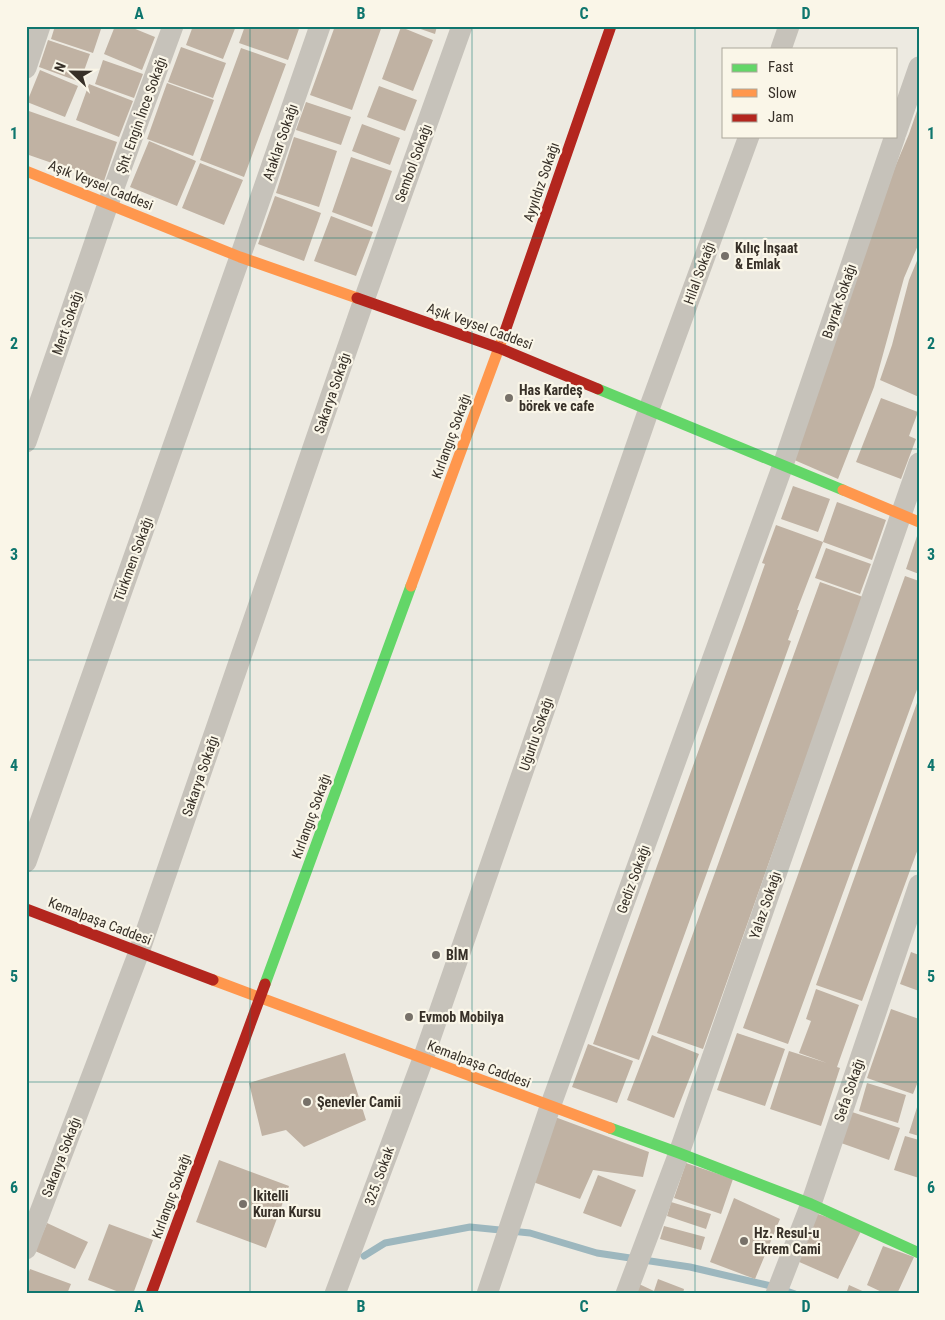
<svg xmlns="http://www.w3.org/2000/svg" width="945" height="1320" viewBox="0 0 945 1320" font-family="'Roboto Condensed',sans-serif">
<rect width="100%" height="100%" fill="#edeae1"/>
<g fill="none" stroke-linecap="round" stroke-linejoin="round">
<path stroke="#9db7be" stroke-width="7" d="M 364,1256 L 385,1243 L 470,1227 L 530,1233 L 597,1253 L 690,1267 L 775,1287 L 795,1294"/>
</g>
<path fill="#c0b2a3" d="M 55,26 L 102,26 L 93,53 L 51,39 Z
M 115,26 L 128,26 L 155,37 L 142,70 L 104,54 Z
M 193,26 L 236,26 L 223,59 L 186,45 Z
M 245,26 L 300,26 L 288,60 L 239,43 Z
M 335,26 L 382,26 L 352,110 L 310,95 Z
M 412,26 L 437,26 L 435,34 Z
M 401,27 L 433,40 L 413,91 L 382,79 Z
M 48,40 L 90,54 L 80,82 L 39,67 Z
M 181,47 L 226,63 L 213,98 L 168,82 Z
M 241,48 L 286,64 L 244,177 L 200,160 Z
M 103,60 L 143,74 L 134,98 L 95,84 Z
M 40,70 L 78,86 L 65,117 L 27,102 Z
M 167,83 L 214,100 L 193,156 L 147,139 Z
M 89,84 L 133,101 L 119,137 L 76,120 Z
M 379,86 L 417,100 L 405,131 L 367,117 Z
M 306,102 L 351,117 L 341,145 L 296,130 Z
M 919,105 L 919,243 L 904,278 L 874,387 L 838,479 L 792,459 L 895,167 L 909,134 Z
M 26,110 L 117,142 L 104,181 L 26,154 Z
M 362,124 L 400,138 L 390,165 L 352,151 Z
M 294,137 L 337,151 L 319,207 L 276,193 Z
M 149,141 L 196,161 L 177,206 L 130,187 Z
M 351,157 L 392,171 L 372,227 L 332,212 Z
M 200,163 L 243,180 L 224,225 L 182,208 Z
M 275,196 L 321,213 L 304,261 L 258,244 Z
M 331,216 L 373,232 L 356,276 L 314,261 Z
M 919,256 L 919,397 L 880,380 L 892,345 L 909,280 Z
M 881,398 L 918,412 L 909,436 L 916,439 L 901,479 L 856,462 Z
M 793,486 L 830,499 L 818,532 L 781,519 Z
M 837,502 L 886,520 L 872,560 L 823,542 Z
M 776,525 L 823,542 L 797,610 L 799,610 L 788,640 L 791,641 L 639,1060 L 593,1044 L 744,624 L 765,564 L 762,563 Z
M 918,533 L 919,533 L 919,574 L 906,569 Z
M 826,548 L 871,564 L 860,594 L 815,578 Z
M 905,576 L 919,581 L 919,684 L 788,1044 L 743,1028 Z
M 820,582 L 863,597 L 703,1049 L 657,1033 Z
M 918,700 L 919,846 L 862,1001 L 816,985 Z
M 911,952 L 919,955 L 919,991 L 900,984 Z
M 816,989 L 859,1005 L 837,1067 L 840,1068 L 821,1126 L 770,1109 L 789,1051 L 827,1063 L 799,1053 L 811,1021 L 806,1019 Z
M 891,1009 L 919,1019 L 919,1079 L 913,1094 L 867,1078 Z
M 737,1033 L 785,1049 L 765,1106 L 717,1090 Z
M 652,1035 L 699,1054 L 674,1118 L 627,1100 Z
M 588,1044 L 633,1061 L 617,1103 L 572,1087 Z
M 345,1053 L 366,1120 L 304,1147 L 286,1130 L 262,1136 L 249,1083 Z
M 867,1083 L 906,1095 L 898,1123 L 859,1111 Z
M 918,1104 L 919,1104 L 919,1136 L 909,1133 Z
M 852,1112 L 900,1128 L 889,1160 L 841,1143 Z
M 555,1117 L 649,1152 L 643,1177 L 593,1170 L 580,1199 L 533,1182 Z
M 905,1136 L 919,1140 L 919,1178 L 894,1170 Z
M 219,1160 L 289,1186 L 266,1248 L 196,1222 Z
M 686,1163 L 733,1179 L 721,1214 L 674,1198 Z
M 598,1175 L 636,1190 L 621,1227 L 583,1213 Z
M 734,1198 L 780,1219 L 755,1279 L 710,1262 Z
M 671,1202 L 711,1214 L 706,1229 L 667,1216 Z
M 815,1213 L 862,1229 L 838,1279 L 797,1261 Z
M 47,1223 L 88,1242 L 75,1269 L 35,1251 Z
M 109,1224 L 153,1240 L 133,1294 L 124,1294 L 88,1280 Z
M 664,1226 L 705,1237 L 701,1250 L 660,1239 Z
M 883,1246 L 914,1257 L 897,1294 L 886,1294 L 867,1285 Z
M 30,1269 L 71,1284 L 67,1294 L 26,1294 L 26,1279 Z
M 658,1279 L 684,1289 L 683,1294 L 635,1294 L 639,1284 L 654,1291 Z
M 849,1285 L 869,1294 L 846,1294 Z"/>
<g fill="none" stroke-linecap="round" stroke-linejoin="round">
<path stroke="#c6c2ba" stroke-width="21" d="M 781,49 L 789,26
M 26,68 L 40,26
M 896,133 L 919,67
M 26,442 L 108,204 L 173,26
M 26,862 L 240,257 L 320,26
M 26,1249 L 139,952 L 364,300 L 462,26
M 335,1294 L 423,1059 L 649,409 L 749,136
M 487,1294 L 550,1107 L 783,465 L 895,136
M 626,1294 L 679,1153 L 919,463
M 776,1294 L 811,1204 L 919,885"/>
<path stroke="#63d668" stroke-width="11" d="M 598,389 L 843,490
M 265,984 L 411,586
M 610,1128 L 679,1153 L 811,1204 L 919,1253"/>
<path stroke="#ff974d" stroke-width="11" d="M 26,171 L 240,257 L 357,298
M 843,490 L 919,522
M 411,586 L 503,337
M 213,980 L 610,1128"/>
<path stroke="#b3261e" stroke-width="11" d="M 357,298 L 499,348 L 598,389
M 503,337 L 611,26
M 26,909 L 213,980
M 151,1294 L 265,984"/>
</g>
<path fill="none" stroke="#0f766e" stroke-width="1" stroke-opacity="0.55" d="M 250,26 L 250,1294M 472,26 L 472,1294M 695,26 L 695,1294M 26,238 L 919,238M 26,449 L 919,449M 26,660 L 919,660M 26,871 L 919,871M 26,1082 L 919,1082"/>
<g fill="#777169" stroke="#faf6e8" stroke-width="2">
<circle cx="725" cy="256" r="5"/>
<circle cx="509" cy="398" r="5"/>
<circle cx="436" cy="955" r="5"/>
<circle cx="409" cy="1017" r="5"/>
<circle cx="307" cy="1102" r="5"/>
<circle cx="243" cy="1204" r="5"/>
<circle cx="744" cy="1241" r="5"/>
</g>
<g text-anchor="middle" stroke-width="4.5" stroke-linejoin="round" paint-order="stroke">
<g font-size="14" fill="#373028" stroke="#faf6e8">
<text transform="translate(141 115) rotate(-70)" y="5">Şht. Engin İnce Sokağı</text>
<text transform="translate(280 142) rotate(-71)" y="5">Ataklar Sokağı</text>
<text transform="translate(413 163) rotate(-70)" y="5">Sembol Sokağı</text>
<text transform="translate(541 182) rotate(-71)" y="5">Ayyıldız Sokağı</text>
<text transform="translate(101 185) rotate(22)" y="5">Aşık Veysel Caddesi</text>
<text transform="translate(699 273) rotate(-70)" y="5">Hilal Sokağı</text>
<text transform="translate(839 301) rotate(-71)" y="5">Bayrak Sokağı</text>
<text transform="translate(67 323) rotate(-71)" y="5">Mert Sokağı</text>
<text transform="translate(480 326) rotate(20)" y="5">Aşık Veysel Caddesi</text>
<text transform="translate(332 393) rotate(-71)" y="5">Sakarya Sokağı</text>
<text transform="translate(451 436) rotate(-70)" y="5">Kırlangıç Sokağı</text>
<text transform="translate(133 559) rotate(-70)" y="5">Türkmen Sokağı</text>
<text transform="translate(536 734) rotate(-71)" y="5">Uğurlu Sokağı</text>
<text transform="translate(200 776) rotate(-71)" y="5">Sakarya Sokağı</text>
<text transform="translate(311 816) rotate(-70)" y="5">Kırlangıç Sokağı</text>
<text transform="translate(633 879) rotate(-70)" y="5">Gediz Sokağı</text>
<text transform="translate(765 905) rotate(-71)" y="5">Yalaz Sokağı</text>
<text transform="translate(100 921) rotate(21)" y="5">Kemalpaşa Caddesi</text>
<text transform="translate(479 1064) rotate(21)" y="5">Kemalpaşa Caddesi</text>
<text transform="translate(849 1090) rotate(-71)" y="5">Sefa Sokağı</text>
<text transform="translate(61 1157) rotate(-69)" y="5">Sakarya Sokağı</text>
<text transform="translate(379 1176) rotate(-70)" y="5">325. Sokak</text>
<text transform="translate(171 1196) rotate(-70)" y="5">Kırlangıç Sokağı</text>
</g>
<g font-size="14" font-weight="bold" fill="#373028" stroke="#faf6e8" text-anchor="start">
<text x="735" y="253">Kılıç İnşaat<tspan x="735" dy="16">&amp; Emlak</tspan></text>
<text x="519" y="395">Has Kardeş<tspan x="519" dy="16">börek ve cafe</tspan></text>
<text x="446" y="960">BİM</text>
<text x="419" y="1022">Evmob Mobilya</text>
<text x="317" y="1107">Şenevler Camii</text>
<text x="253" y="1201">İkitelli<tspan x="253" dy="16">Kuran Kursu</tspan></text>
<text x="754" y="1238">Hz. Resul-u<tspan x="754" dy="16">Ekrem Cami</tspan></text>
</g>
</g>
<rect width="945" height="1320" fill="none" stroke="#faf6e8" stroke-width="55"/>
<rect x="722" y="48" width="175" height="90" fill="#faf6e8" stroke="#aca79b"/>
<rect x="732" y="64" width="25" height="8" fill="#63d668" stroke="#aca79b"/>
<text x="768" y="72" font-size="15" fill="#373028">Fast</text>
<rect x="732" y="89" width="25" height="8" fill="#ff974d" stroke="#aca79b"/>
<text x="768" y="98" font-size="15" fill="#373028">Slow</text>
<rect x="732" y="114" width="25" height="8" fill="#b3261e" stroke="#aca79b"/>
<text x="768" y="122" font-size="15" fill="#373028">Jam</text>
<g transform="translate(72 72) rotate(292)" stroke="#faf6e8" stroke-width="4" paint-order="stroke">
<path d="M0-4L9 19L0 12L-9 19Z" fill="#373028"/>
<text y="-8" font-size="14" font-weight="bold" text-anchor="middle" fill="#373028">N</text>
</g>
<rect x="28" y="28" width="890" height="1264" fill="none" stroke="#0f766e" stroke-width="2"/>
<g font-size="16" text-anchor="middle" font-weight="bold" fill="#0f766e">
<text x="139" y="19">A</text>
<text x="361" y="19">B</text>
<text x="584" y="19">C</text>
<text x="806" y="19">D</text>
<text x="14" y="139">1</text>
<text x="931" y="139">1</text>
<text x="14" y="349">2</text>
<text x="931" y="349">2</text>
<text x="14" y="560">3</text>
<text x="931" y="560">3</text>
<text x="14" y="771">4</text>
<text x="931" y="771">4</text>
<text x="14" y="982">5</text>
<text x="931" y="982">5</text>
<text x="14" y="1193">6</text>
<text x="931" y="1193">6</text>
<text x="139" y="1312">A</text>
<text x="361" y="1312">B</text>
<text x="584" y="1312">C</text>
<text x="806" y="1312">D</text>
</g>
</svg>
